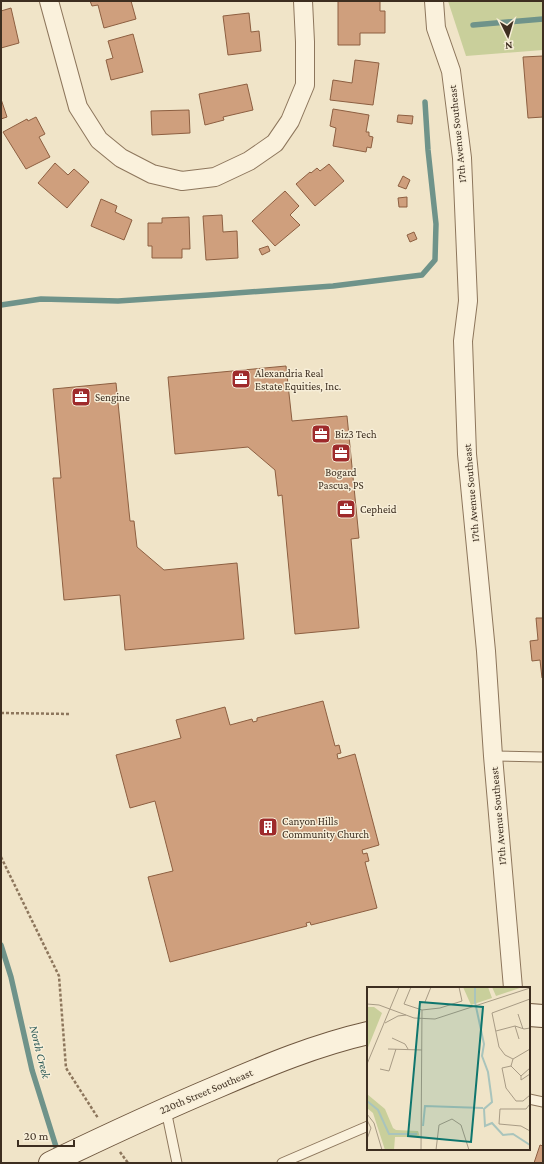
<svg xmlns="http://www.w3.org/2000/svg" width="544" height="1164" viewBox="0 0 544 1164" font-family="'Crimson Pro',serif">
<rect width="100%" height="100%" fill="#f0e4c8"/>
<path fill="#c9cf9b" d="M 448,1 L 543,1 L 543,50 L 466,56 Z"/>
<g fill="none" stroke-linecap="round" stroke-linejoin="round">
<path stroke="#6f938a" stroke-width="5.5" d="M 473,25 L 543,19
M 1,305 L 41,299 L 118,301 L 209,295 L 333,286 L 422,275 L 435,260 L 436,224 L 428,150 L 425,102
M 1,945 L 11,977 L 32,1070 L 58,1153"/>
</g>
<path fill="#cf9f7d" stroke="#8d5f41" d="M 90,1 L 131,1 L 136,19 L 104,28 L 98,5 L 92,6 Z
M 338,1 L 380,1 L 380,11 L 385,11 L 385,33 L 360,33 L 360,45 L 338,45 Z
M 11,8 L 19,43 L 1,48 L 1,11 Z
M 249,13 L 251,32 L 259,31 L 261,51 L 228,55 L 223,16 Z
M 133,34 L 143,72 L 111,80 L 106,60 L 113,58 L 108,41 Z
M 543,56 L 543,117 L 528,118 L 523,57 Z
M 355,60 L 379,63 L 373,105 L 330,100 L 333,80 L 352,83 Z
M 247,84 L 253,110 L 223,117 L 224,120 L 205,125 L 199,94 Z
M 1,99 L 7,117 L 1,119 Z
M 333,109 L 369,115 L 366,132 L 369,132 L 369,136 L 373,137 L 371,148 L 367,147 L 366,152 L 333,146 L 336,128 L 330,126 Z
M 189,110 L 190,133 L 152,135 L 151,111 Z
M 398,115 L 413,116 L 412,124 L 397,122 Z
M 36,117 L 45,134 L 39,137 L 50,157 L 26,169 L 3,132 L 27,119 L 28,121 Z
M 55,163 L 68,175 L 74,169 L 89,182 L 67,208 L 38,183 Z
M 329,164 L 344,181 L 315,206 L 296,184 L 310,172 L 311,173 L 317,168 L 320,171 Z
M 403,176 L 410,180 L 406,189 L 398,186 Z
M 285,191 L 299,206 L 290,215 L 300,225 L 275,246 L 252,221 Z
M 407,197 L 407,207 L 399,207 L 398,198 Z
M 101,199 L 117,206 L 115,212 L 132,220 L 124,240 L 91,226 Z
M 222,215 L 223,232 L 237,231 L 238,258 L 206,260 L 203,216 Z
M 189,217 L 190,249 L 182,249 L 182,258 L 152,258 L 152,246 L 148,246 L 148,223 L 162,223 L 162,218 Z
M 414,232 L 417,239 L 410,242 L 407,235 Z
M 268,246 L 270,251 L 262,255 L 259,249 Z
M 286,366 L 292,421 L 347,416 L 359,538 L 351,539 L 359,628 L 295,634 L 282,495 L 278,496 L 275,470 L 248,447 L 175,454 L 168,377 Z
M 116,383 L 130,521 L 134,521 L 137,547 L 164,570 L 237,563 L 244,639 L 125,650 L 120,595 L 64,600 L 53,478 L 61,478 L 53,389 Z
M 536,618 L 543,618 L 543,678 L 542,678 L 540,660 L 532,661 L 530,641 L 538,640 Z
M 323,701 L 335,746 L 339,745 L 341,753 L 337,754 L 338,759 L 355,754 L 379,845 L 362,850 L 363,854 L 367,853 L 369,861 L 365,862 L 377,908 L 311,925 L 310,922 L 306,923 L 307,926 L 170,962 L 148,877 L 173,871 L 155,801 L 130,808 L 116,755 L 181,738 L 176,720 L 225,707 L 230,725 L 252,719 L 253,722 L 257,721 L 257,718 Z
M 540,1145 L 543,1146 L 543,1163 L 534,1163 Z"/>
<g fill="none" stroke-linecap="round" stroke-linejoin="round">
<defs>
<path id="lane" d="M 493,756 L 543,757
M 529,1099 L 543,1102
M 166,1110 L 177,1163
M 282,1163 L 368,1126"/>
<path id="street" d="M 49,1 L 78,107 L 99,140 L 121,158 L 152,174 L 182,181 L 215,177 L 249,161 L 275,143 L 290,121 L 305,85 L 305,42 L 303,1
M 434,1 L 436,28 L 451,71 L 462,158 L 468,301 L 463,341 L 467,454 L 486,651 L 493,756 L 513,988"/>
<path id="secondary" d="M 529,1015 L 543,1016
M 50,1163 C 106,1136 162,1110 219,1086 C 268,1065 316,1045 368,1033"/>
</defs>
<use href="#lane" stroke="#8d765c" stroke-width="11"/>
<use href="#street" stroke="#8d765c" stroke-width="20"/>
<use href="#secondary" stroke="#6f573f" stroke-width="24"/>
<path stroke="#8d765c" stroke-width="2.5" stroke-dasharray="3 2" stroke-linecap="butt" d="M 1,713 L 71,714
M 1,857 L 59,976 L 66,1068 L 98,1118
M 120,1152 L 128,1163"/>
<use href="#lane" stroke="#faf1dc" stroke-width="9"/>
<use href="#street" stroke="#faf1dc" stroke-width="18"/>
<use href="#secondary" stroke="#faf1dc" stroke-width="22"/>
</g>
<defs>
<symbol id="office-square" viewBox="-11 -11 22 22"><rect x="-9" y="-9" width="18" height="18" rx="4" fill="#9e2a2b" stroke="#f7eed8"/><path d="M-6-3h4V-5.5h4V-3h4V5H-6ZM-1-4.5V-3h2v-1.5ZM-6 0V1H6V0Z" fill="#fff"/></symbol>
<symbol id="building-square" viewBox="-11 -11 22 22"><rect x="-9" y="-9" width="18" height="18" rx="4" fill="#9e2a2b" stroke="#f7eed8"/><path d="M-4-6H4V6H1V3H-1V6H-4ZM-2.5-4.3h1.7v1.8h-1.7ZM.8-4.3h1.7v1.8H.8ZM-2.5-1h1.7V.8h-1.7ZM.8-1h1.7V.8H.8Z" fill="#fff"/></symbol>
</defs>
<g fill-rule="evenodd">
<use href="#office-square" x="230" y="368" width="22" height="22"/>
<use href="#office-square" x="70" y="386" width="22" height="22"/>
<use href="#office-square" x="310" y="423" width="22" height="22"/>
<use href="#office-square" x="330" y="442" width="22" height="22"/>
<use href="#office-square" x="335" y="498" width="22" height="22"/>
<use href="#building-square" x="257" y="816" width="22" height="22"/>
</g>
<g text-anchor="middle" stroke-width="3" stroke-linejoin="round" paint-order="stroke">
<g font-size="11" fill="#3d2e20" stroke="#f7eed8">
<text transform="translate(457 134) rotate(-96)" y="4">17th Avenue Southeast</text>
<text transform="translate(471 493) rotate(-95)" y="4">17th Avenue Southeast</text>
<text transform="translate(498 816) rotate(-95)" y="4">17th Avenue Southeast</text>
<text transform="translate(206 1091) rotate(-23)" y="4">220th Street Southeast</text>
</g>
<g font-size="11" fill="#3d2e20" stroke="#f7eed8" text-anchor="start">
<text x="255" y="377">Alexandria Real<tspan x="255" dy="13">Estate Equities, Inc.</tspan></text>
<text x="95" y="401">Sengine</text>
<text x="335" y="438">Biz3 Tech</text>
<text x="341" y="476" text-anchor="middle">Bogard<tspan x="341" dy="13">Pascua, PS</tspan></text>
<text x="360" y="513">Cepheid</text>
<text x="282" y="825">Canyon Hills<tspan x="282" dy="13">Community Church</tspan></text>
</g>
<g font-size="12" font-style="italic" fill="#2f5d5a" stroke="#f7eed8">
<text transform="translate(40 1052) rotate(76)" y="4">North Creek</text>
</g>
</g>
<g transform="translate(367 987)">
<rect width="163" height="163" fill="#f0e4c8"/>
<path d="M 96,0 L 121,0 L 125,11 L 104,18 ZM 125,0 L 156,0 L 129,9 ZM 0,20 L 7,20 L 15,26 L 0,63 ZM 0,107 L 18,122 L 26,141 L 29,143 L 51,144 L 53,150 L 28,150 L 27,163 L 18,163 L 6,126 L 0,121 Z" fill="#c9cf9b"/>
<path fill="none" stroke="#a9c4bc" stroke-width="2" d="M 108,0 L 108,15 L 117,57 L 115,69 L 121,85 L 124,107 L 125,115 L 117,122 L 118,139 L 125,136 L 136,148 L 146,147 L 163,158M 0,114 L 11,123 L 22,147 L 50,147M 56,139 L 58,119 L 116,121"/>
<path fill="none" stroke="#a89b85" stroke-width="1" d="M 44,0 L 37,17 L 55,23M 163,12 L 125,26 L 132,60 L 138,68 L 146,72 L 144,79 L 135,81 L 139,101 L 149,114 L 156,114 L 163,108M 58,15 L 64,0M 0,17 L 12,18 L 47,31 L 68,32 L 163,1M 151,27 L 156,42M 18,36 L 31,29 L 39,28M 148,39 L 152,52M 129,44 L 148,39 L 157,42 L 163,41M 25,51 L 38,57 L 41,62M 21,62 L 55,63M 146,72 L 163,62M 0,77 L 32,0M 144,79 L 154,89 L 163,81M 13,82 L 22,84 L 29,62M 154,89 L 154,93 L 163,87M 163,117 L 159,122 L 133,122 L 132,137 L 154,139 L 163,144M 0,127 L 7,136 L 15,163M 0,133 L 4,141 L 0,152M 54,163 L 55,23 L 73,21 L 95,14 L 92,0M 69,163 L 72,138 L 85,132 L 94,138 L 102,163"/>
<path fill="#0f766e" fill-opacity="0.15" stroke="#0f766e" stroke-width="2" d="M 53,15 L 116,20 L 104,155 L 41,149 Z"/>
<rect width="163" height="163" fill="none" stroke="#3d2e20" stroke-width="2"/>
</g>
<rect width="544" height="1164" fill="none" stroke="#3d2e20" stroke-width="4"/>
<g transform="translate(508 36) rotate(175)" stroke="#f7eed8" stroke-width="3" paint-order="stroke">
<path d="M0-3L7 15L0 10L-7 15Z" fill="#3d2e20"/>
<text y="-6" font-size="11" font-weight="bold" text-anchor="middle" fill="#3d2e20">N</text>
</g>
<path d="M18 1140v6h56v-6" fill="none" stroke="#3d2e20" stroke-width="2"/>
<text x="24" y="1140" font-size="12" fill="#3d2e20" stroke="#f7eed8" stroke-width="3" paint-order="stroke">20 m</text>
</svg>
